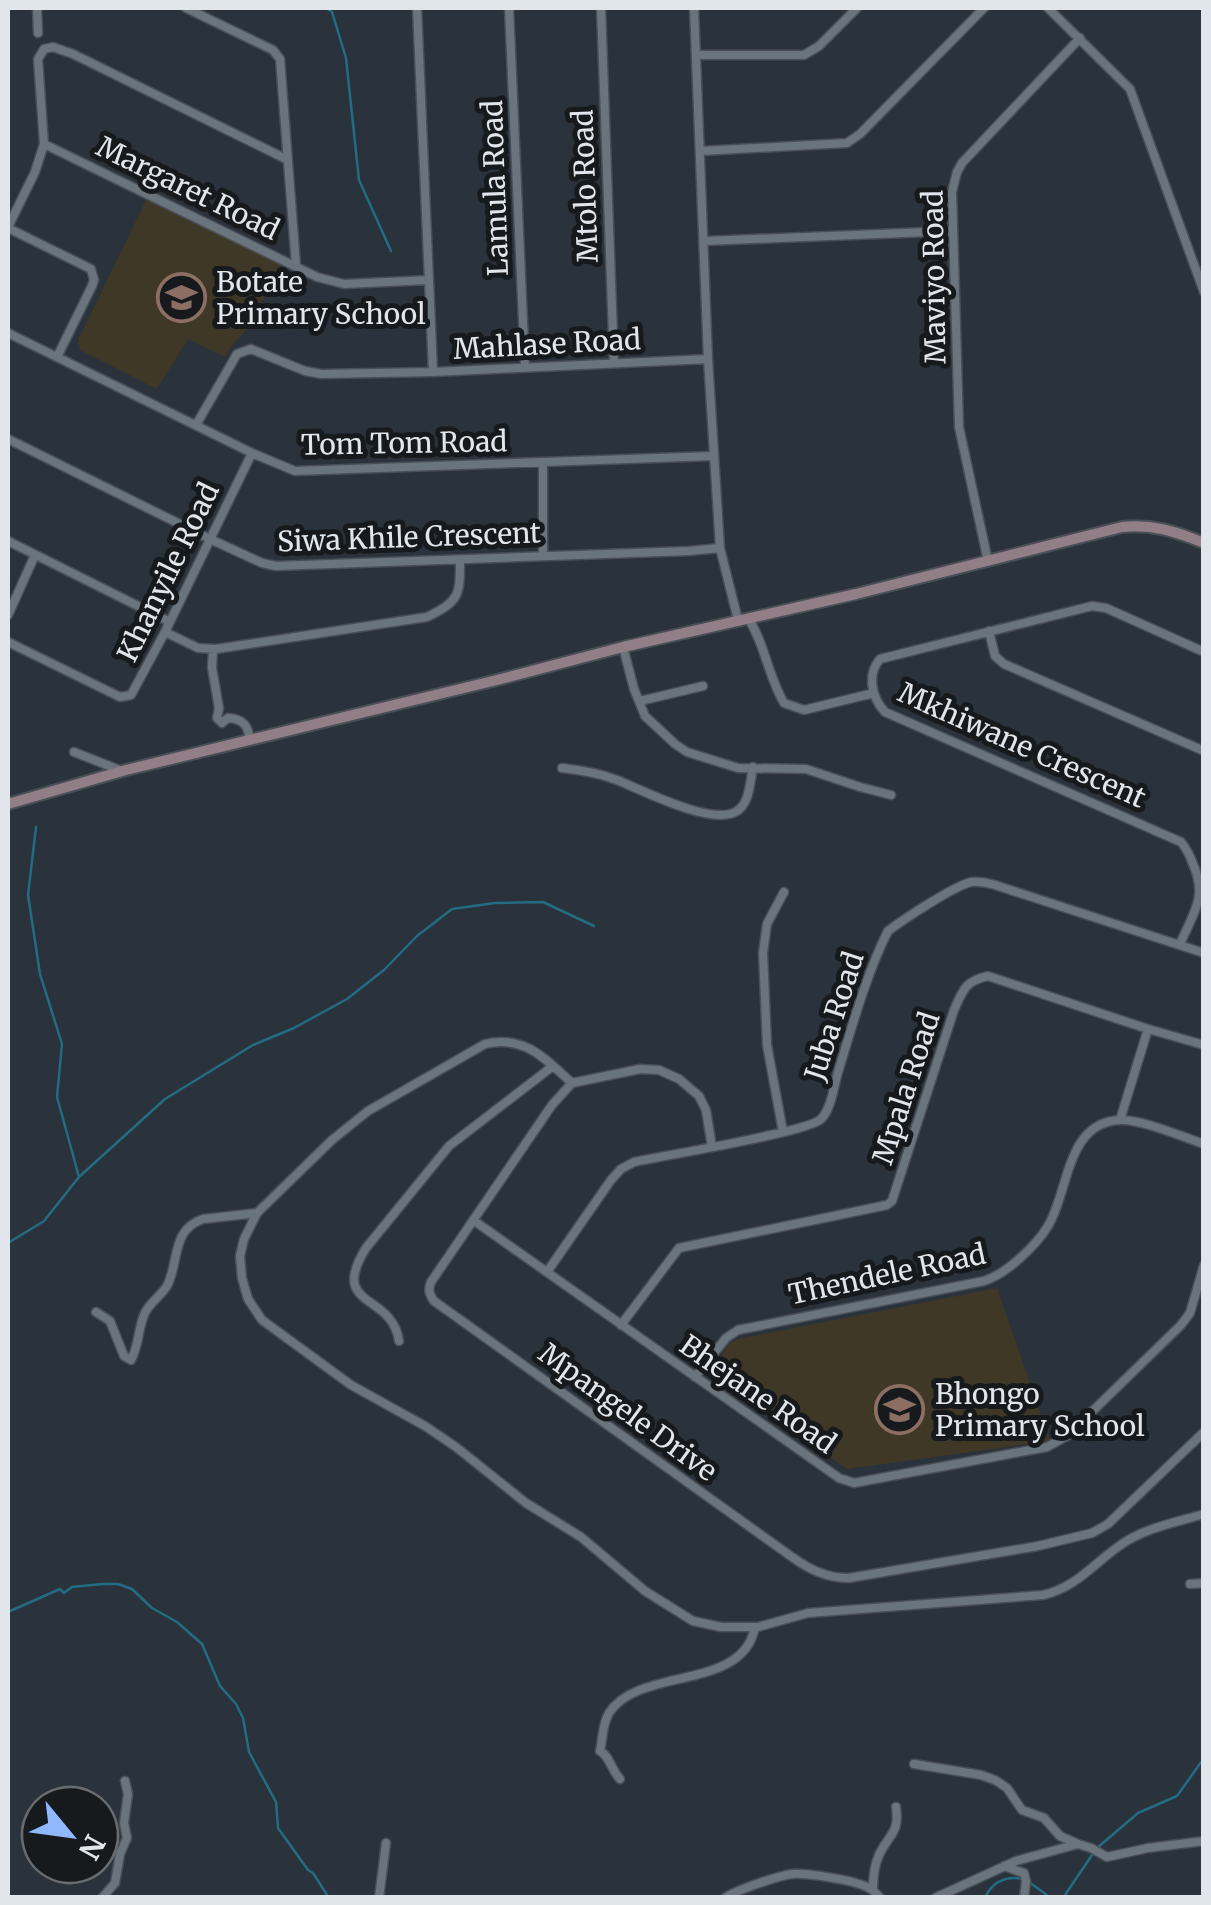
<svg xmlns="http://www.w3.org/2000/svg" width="1211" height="1905" viewBox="0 0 1211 1905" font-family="Merriweather,serif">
<rect width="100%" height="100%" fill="#2a323b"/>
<path fill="#3f3827" d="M 148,196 L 281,265 L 249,327 L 232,345 L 225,357 L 188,339 L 157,389 L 80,350 L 78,340 Z
M 997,1288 L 1050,1441 L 847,1469 L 717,1378 L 714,1366 L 730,1343 L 738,1339 Z"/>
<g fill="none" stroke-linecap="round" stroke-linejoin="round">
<path stroke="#236c83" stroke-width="2.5" d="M 326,8 L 332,12 L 346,58 L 359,180 L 391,251
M 36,827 L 28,895 L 40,974 L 62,1044 L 57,1097 L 79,1177
M 8,1243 L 44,1221 L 79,1177 L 165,1099 L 253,1045 L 294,1028 L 347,999 L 384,970 L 417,936 L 452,909 L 495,903 L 543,902 L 594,926
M 8,1612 L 60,1589 L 64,1593 L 72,1587 L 102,1584 L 118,1584 L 132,1589 L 152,1608 L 177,1622 L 202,1644 L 220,1686 L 236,1704 L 243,1718 L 249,1752 L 276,1802 L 278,1828 L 308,1870 L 313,1873 L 329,1898
M 1097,1848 L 1138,1813 L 1177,1796 L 1204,1758
M 1029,1882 L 1051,1898
M 985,1898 C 991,1883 1006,1875 1021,1879
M 1063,1898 L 1092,1855"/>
<defs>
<path id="street" d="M 37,8 L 38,33
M 186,8 L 273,50 L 280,59 L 296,265
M 417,8 L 433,372
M 509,8 L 525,366
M 601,8 L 614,363
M 694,8 L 708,359 L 720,548 L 738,620
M 1048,8 L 1130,89 L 1204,292
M 697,55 L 804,55 L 819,46 L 857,8
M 44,144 L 317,277 L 344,284 L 429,280
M 701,151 L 847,143 L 860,134 L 984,8
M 8,227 L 35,172 L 44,144 L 38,59 L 44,49 L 53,47 L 73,54 L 288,160
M 8,228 L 91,269 L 94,280 L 92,286 L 57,357
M 705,241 L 953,231
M 8,333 L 252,453 L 295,471 L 713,456
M 196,425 L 237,354 L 251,349 L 305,371 L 321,374 L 433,372 L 708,359
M 8,439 L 210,539 L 262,563 L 276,566 L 689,551 L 720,548
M 8,541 L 170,622
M 543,556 L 543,462
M 988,561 L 959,427 L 952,192 L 957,172 L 962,163 L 1080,38
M 8,615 L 35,555
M 748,618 C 765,644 768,676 784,703 L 804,710 L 874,693
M 989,631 L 995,656 L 1004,664 L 1204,751
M 165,632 L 198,648 L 216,649 L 427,617 C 460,601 460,595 460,560
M 8,642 L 120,697 L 131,695 L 165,632 L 252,453
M 623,647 L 634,689 L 645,716 L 675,744 L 687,752 L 738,768 L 806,769 L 860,787 L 891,795
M 213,649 L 212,668 L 219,708 L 217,718 L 222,723 L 228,718 C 244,719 248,726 250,740
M 640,701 L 703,686
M 74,752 L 122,771
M 562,768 C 580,770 599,773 617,780 C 642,790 713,827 737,811 C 750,803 750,781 753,767
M 1180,944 C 1193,913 1208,898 1193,864 C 1190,856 1187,849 1181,842 L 885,712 C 871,697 867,674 880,659 L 1092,606 L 1106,608 L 1204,652
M 572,1083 C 544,1058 525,1035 485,1044 L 368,1111 L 332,1140 L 257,1213 L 244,1239 L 240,1256 L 242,1278 L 248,1299 L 262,1320 L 351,1385 L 425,1426 L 456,1447 L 526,1503 L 581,1537 L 645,1591 L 693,1621 L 721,1627 L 758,1627 L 808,1613 L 1043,1595 C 1076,1588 1095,1562 1122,1544 C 1145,1528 1177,1522 1204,1514
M 1120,1120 L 1148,1029
M 783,1132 L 767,1045 L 763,953 L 767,924 L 784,892
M 712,1147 L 706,1110 L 699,1096 L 679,1079 L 659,1070 L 640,1069 L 572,1083 L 552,1105 L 431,1282 C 428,1290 429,1294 434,1301 L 792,1557 C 810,1570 827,1578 849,1578 L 1038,1546 L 1092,1533 L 1108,1524 L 1204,1432
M 473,1220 L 839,1478 L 854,1483 L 1047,1447 L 1067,1436 L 1181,1325 L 1190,1313 L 1204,1265
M 547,1272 L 611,1180 L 621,1169 L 634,1162 C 661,1156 809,1132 821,1119 C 832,1108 834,1084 839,1069 C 852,1026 868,970 888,931 C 904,919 954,886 971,882 C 979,881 988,883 995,885 L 1204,953
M 96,1312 L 110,1321 L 124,1356 L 131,1360 C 139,1346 138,1329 144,1315 C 149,1302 162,1296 168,1284 C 179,1260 172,1229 203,1219 L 257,1213
M 621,1325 L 679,1248 L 887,1205 L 892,1201 L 954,1010 C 963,990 965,981 988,976 L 1148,1029 L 1204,1045
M 399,1341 C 392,1292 328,1309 366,1248 L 449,1146 L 553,1066
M 695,1377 L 726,1338 L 738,1330 L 984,1281 C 1006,1274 1036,1246 1048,1226 C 1069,1192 1066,1120 1122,1120 C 1143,1120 1183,1137 1204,1144
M 1190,1584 L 1204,1583
M 914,1764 L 981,1775 L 995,1780 L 1007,1788 L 1022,1810 L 1044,1818 L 1060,1836 L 1078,1844
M 620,1779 C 612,1771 609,1755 600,1751 C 603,1738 602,1725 609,1713 C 639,1666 743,1692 755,1627
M 1004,1866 L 1024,1873 L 1026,1881 L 1024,1898
M 873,1889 C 873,1878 874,1866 879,1855 C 889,1834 900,1833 896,1807
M 102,1898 L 115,1883 L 120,1854 L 127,1838 L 124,1823 L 128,1794 L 125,1781
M 379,1898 L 386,1843
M 725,1898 C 736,1890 778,1876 792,1874 C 807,1873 855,1880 869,1888 C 874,1890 876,1893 880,1898
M 935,1898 L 1016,1861 L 1078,1844 L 1091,1848 L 1107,1857 L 1148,1848 L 1204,1841"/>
<path id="secondary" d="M 8,804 L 126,770 L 497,680 L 623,647 L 856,594 L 1122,527 C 1152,524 1175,531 1204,543"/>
</defs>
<use href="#street" stroke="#494f57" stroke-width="11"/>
<use href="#secondary" stroke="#494f57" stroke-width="14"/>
<use href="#street" stroke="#6a747d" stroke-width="8"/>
<use href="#secondary" stroke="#917e87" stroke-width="10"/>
</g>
<defs>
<symbol id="school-ring" viewBox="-11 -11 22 22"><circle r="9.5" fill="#161a1d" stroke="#8d6e63" stroke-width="1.5"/><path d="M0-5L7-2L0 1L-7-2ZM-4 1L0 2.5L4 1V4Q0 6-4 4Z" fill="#8d6e63"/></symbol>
</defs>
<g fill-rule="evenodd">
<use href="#school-ring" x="154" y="270" width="55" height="55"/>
<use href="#school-ring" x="872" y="1382" width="55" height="55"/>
</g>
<g text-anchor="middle" stroke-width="10" stroke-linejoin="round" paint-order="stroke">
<g font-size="28" fill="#e1e6ec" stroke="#161a1d">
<text transform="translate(585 186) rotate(-92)" y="10">Mtolo Road</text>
<text transform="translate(188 188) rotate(26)" y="10">Margaret Road</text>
<text transform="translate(495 188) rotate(-92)" y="10">Lamula Road</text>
<text transform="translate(934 277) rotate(-91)" y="10">Maviyo Road</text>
<text transform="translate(547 344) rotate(-3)" y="10">Mahlase Road</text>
<text transform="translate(404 443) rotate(-1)" y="10">Tom Tom Road</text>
<text transform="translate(409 537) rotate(-2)" y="10">Siwa Khile Crescent</text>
<text transform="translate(168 572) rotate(-64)" y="10">Khanyile Road</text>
<text transform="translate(1022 745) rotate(24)" y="10">Mkhiwane Crescent</text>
<text transform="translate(834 1016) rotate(-72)" y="10">Juba Road</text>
<text transform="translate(906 1088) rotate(-72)" y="10">Mpala Road</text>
<text transform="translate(887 1274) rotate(-12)" y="10">Thendele Road</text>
<text transform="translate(758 1394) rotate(35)" y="10">Bhejane Road</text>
<text transform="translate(628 1412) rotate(36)" y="10">Mpangele Drive</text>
</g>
<g font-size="28" fill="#e1e6ec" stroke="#161a1d" text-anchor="start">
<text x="216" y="292">Botate<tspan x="216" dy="32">Primary School</tspan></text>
<text x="935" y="1404">Bhongo<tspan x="935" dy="32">Primary School</tspan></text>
</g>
</g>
<rect width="1211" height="1905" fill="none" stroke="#e1e6ec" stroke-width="20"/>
<g transform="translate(70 1835) rotate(119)"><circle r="48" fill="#161a1d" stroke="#676c70" stroke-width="2.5"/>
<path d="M0-8L18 38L0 25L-18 38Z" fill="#90b8fd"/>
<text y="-15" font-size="28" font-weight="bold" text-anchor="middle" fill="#e1e6ec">N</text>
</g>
</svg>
